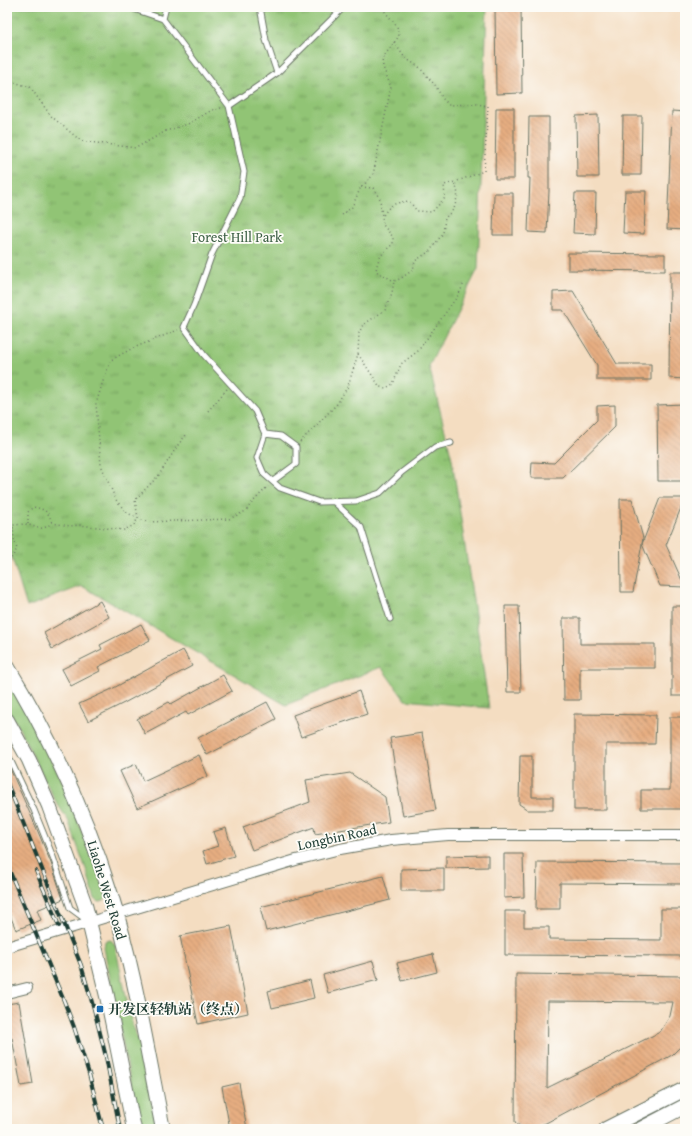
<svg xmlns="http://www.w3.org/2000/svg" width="692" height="1136" viewBox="0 0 692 1136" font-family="'Gentium Book Plus','Noto Serif SC',serif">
<defs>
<pattern id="park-tufts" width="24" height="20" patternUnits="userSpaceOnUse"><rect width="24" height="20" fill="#91c475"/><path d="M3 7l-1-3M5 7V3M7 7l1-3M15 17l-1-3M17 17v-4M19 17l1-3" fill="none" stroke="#76a061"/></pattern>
<pattern id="building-back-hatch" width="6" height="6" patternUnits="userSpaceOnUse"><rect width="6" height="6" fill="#e6ad81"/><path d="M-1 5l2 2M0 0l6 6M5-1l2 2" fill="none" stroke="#ba8e6a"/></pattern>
</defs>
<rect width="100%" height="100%" fill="#fdfcf7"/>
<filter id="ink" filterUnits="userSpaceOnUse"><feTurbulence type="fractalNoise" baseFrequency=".025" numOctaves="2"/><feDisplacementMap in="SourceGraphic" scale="8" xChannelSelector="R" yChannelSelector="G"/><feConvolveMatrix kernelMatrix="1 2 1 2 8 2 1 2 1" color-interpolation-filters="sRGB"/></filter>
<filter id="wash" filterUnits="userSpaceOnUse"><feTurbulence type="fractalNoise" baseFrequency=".012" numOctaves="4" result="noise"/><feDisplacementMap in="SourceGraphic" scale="16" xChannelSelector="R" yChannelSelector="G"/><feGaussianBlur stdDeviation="0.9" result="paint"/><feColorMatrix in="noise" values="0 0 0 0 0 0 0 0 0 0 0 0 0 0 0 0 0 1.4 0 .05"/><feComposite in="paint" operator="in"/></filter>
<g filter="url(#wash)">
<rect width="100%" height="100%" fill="#f4ddc1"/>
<path fill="#91c475" stroke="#588054" d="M 7,678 L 18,694 L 62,780 L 107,897 L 104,901 L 99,902 L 95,899 L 87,872 L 68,820 L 56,802 L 17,724 L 7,708 Z
M 111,940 L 115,945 L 133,1028 L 142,1051 L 157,1129 L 140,1129 L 104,948 L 105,941 Z"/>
<path fill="url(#park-tufts)" stroke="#588054" d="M 7,7 L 487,7 L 478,269 L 429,366 L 452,459 L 489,708 L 405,700 L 381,667 L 286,705 L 82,586 L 27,607 L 7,542 Z"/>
<g id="blocks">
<path fill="url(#building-back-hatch)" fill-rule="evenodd" d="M 495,7 L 521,7 L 522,93 L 496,94 Z
M 496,108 L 514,108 L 514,179 L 495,179 Z
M 672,111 L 685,112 L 685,230 L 667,229 Z
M 598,115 L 599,177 L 577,177 L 576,116 Z
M 623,116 L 642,116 L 641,175 L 622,175 Z
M 529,117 L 549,117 L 549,191 L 547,233 L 528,232 L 530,178 L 528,178 Z
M 625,191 L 646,191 L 644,234 L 623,233 Z
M 494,193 L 513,193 L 513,235 L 493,235 Z
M 575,193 L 596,193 L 595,234 L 573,233 Z
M 568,253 L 665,254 L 665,271 L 568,270 Z
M 670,272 L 685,272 L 685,379 L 669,378 Z
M 573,291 L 617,364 L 651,364 L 651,380 L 597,380 L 597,365 L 563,310 L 553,310 L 553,292 Z
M 685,404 L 685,481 L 658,481 L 657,405 Z
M 615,405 L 615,427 L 563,478 L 531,478 L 532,462 L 554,463 L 597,420 L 597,406 Z
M 660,498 L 685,498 L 666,545 L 685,587 L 660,586 L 642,544 L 633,592 L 621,592 L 620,499 L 632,499 L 643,538 L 642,544 Z
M 100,601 L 109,617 L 52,649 L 44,633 Z
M 505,606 L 519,606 L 521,692 L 507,692 Z
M 672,606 L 685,606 L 685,696 L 672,696 Z
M 563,618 L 580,618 L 580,644 L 655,644 L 655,668 L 580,668 L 580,700 L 564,700 Z
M 141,624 L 150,640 L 98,667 L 100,671 L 71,686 L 62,669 L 102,649 L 100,645 Z
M 183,650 L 192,666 L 124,703 L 88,721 L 79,704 L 110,690 Z
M 223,675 L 232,691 L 188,715 L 186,712 L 145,734 L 137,719 L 169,702 L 171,704 Z
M 359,691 L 367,714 L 301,737 L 293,715 Z
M 267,702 L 276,719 L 207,755 L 198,738 Z
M 574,714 L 656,715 L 655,744 L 606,744 L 606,810 L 574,810 Z
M 670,717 L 685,717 L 685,809 L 641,809 L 641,790 L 670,790 Z
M 422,733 L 436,810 L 403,816 L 390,738 Z
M 199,755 L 208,776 L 137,808 L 120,771 L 136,764 L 143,781 Z
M 520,756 L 532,756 L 532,797 L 553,797 L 553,810 L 528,810 L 519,804 Z
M 7,762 L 36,827 L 51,863 L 63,899 L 37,910 L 41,920 L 16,930 L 7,908 Z
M 350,773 L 385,797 L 389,822 L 315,834 L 314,827 L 252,850 L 243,827 L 310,802 L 306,780 Z
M 226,828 L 234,856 L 207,864 L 203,851 L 218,846 L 213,832 Z
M 504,854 L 523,854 L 524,897 L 504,898 Z
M 488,855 L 488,867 L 446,868 L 446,856 Z
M 537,862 L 685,863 L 685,884 L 560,883 L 560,909 L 536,909 Z
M 444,868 L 444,891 L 401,891 L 401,869 Z
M 383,876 L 390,900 L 266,931 L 260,907 Z
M 661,909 L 685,909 L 685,956 L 505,955 L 505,911 L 524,911 L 524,927 L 549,927 L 549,939 L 661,940 Z
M 231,926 L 248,1013 L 198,1024 L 180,936 Z
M 433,954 L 437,972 L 402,981 L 397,963 Z
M 373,961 L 378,980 L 328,993 L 323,975 Z
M 516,974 L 685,976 L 685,1042 L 672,1055 L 546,1123 L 531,1129 L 523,1129 L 515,1122 ZM 548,1001 L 673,1002 L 670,1016 L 660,1032 L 547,1088 Z
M 310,980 L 314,998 L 272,1008 L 268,991 Z
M 19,1002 L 33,1084 L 21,1086 L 12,1038 L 7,1039 L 7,1004 Z
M 239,1083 L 247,1129 L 230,1129 L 222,1087 Z"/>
</g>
</g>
<g filter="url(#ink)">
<use href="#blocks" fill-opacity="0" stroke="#6a7565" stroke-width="1"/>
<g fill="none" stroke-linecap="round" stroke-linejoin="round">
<defs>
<path id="lane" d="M 128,7 L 163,19 L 229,106
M 260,7 L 266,40 L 277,73
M 344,7 L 277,73 L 229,106 L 244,172 L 240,198 L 212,254 L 194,305 L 184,327 L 204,355 L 255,411 L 265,434 L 257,458 L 264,474 L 280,488 L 319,502 L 356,501 L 380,493 L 402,472 L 435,447 L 451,443
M 163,19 L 166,7
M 265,434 L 281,436 L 296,447 L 296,464 L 273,481
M 333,501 L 361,527 L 390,619
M 7,753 L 34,810 L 53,857 L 70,908 L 85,919"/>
<path id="street" d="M 7,947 L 296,860 L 340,849 L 391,840 L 448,835 L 685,835
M 7,993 L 27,988"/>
<path id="secondary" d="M 7,666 C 51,738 86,815 111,895 C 135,971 147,1051 163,1129
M 7,720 L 29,760 L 49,806 L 85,905 L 107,996 L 134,1129
M 606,1129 L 685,1089
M 641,1129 L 685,1106"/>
</defs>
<use href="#lane" stroke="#6a7565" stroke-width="7"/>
<use href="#street" stroke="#6a7565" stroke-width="12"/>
<use href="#secondary" stroke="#6a7565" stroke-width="16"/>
<path stroke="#6a7565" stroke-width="1.5" stroke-dasharray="1 3" stroke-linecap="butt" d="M 394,42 L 405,58 L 419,67 L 435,85 L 443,99 L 449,105 L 477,104 L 488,106 L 484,171 L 455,182
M 7,80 L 30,87 L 51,116 L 81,141 L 136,148 L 166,131 L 188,124 L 212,110 L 221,108
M 361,187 L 373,188 L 380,199 L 383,225 L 393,237 L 393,244 C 382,253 378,257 376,271 L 394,281 L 400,279 L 413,270 L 415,261 L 430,251 L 443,233 L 445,218 L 454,209 L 458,194 L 455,182 L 444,185 L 445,198 L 432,212 L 417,211 L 409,201 C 394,203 390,204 382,217
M 342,215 L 352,207 L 360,189 L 373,175 L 391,87 L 383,67 L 382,59 L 399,36 L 397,26 L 381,7
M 358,354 L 380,387 L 386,388 L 393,384 L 401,364 L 418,351 L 459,294 L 464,283
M 208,411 L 227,389
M 300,442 L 337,404 L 348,386 L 358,354 L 359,333 L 363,325 L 385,310 L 392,293 L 394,281
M 138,518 L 127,513 L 116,500 L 101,465 L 96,404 L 104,378 L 111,360 L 131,349 L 178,330
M 138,518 L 135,500 L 159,475 L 178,445 L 186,435
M 28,524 L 28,512 L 33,507 C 45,509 49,512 52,523
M 7,565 L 17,549 L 14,539 L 13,525 C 18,525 24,523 29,525 C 39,528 42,531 52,523 L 70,526 L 79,525 L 124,530 L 134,525 L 138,518 L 147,522 L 229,519 L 246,511 L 250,505 L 268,486"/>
<use href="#lane" stroke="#fff" stroke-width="5"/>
<use href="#street" stroke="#fff" stroke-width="10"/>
<use href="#secondary" stroke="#fff" stroke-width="14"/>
<defs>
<path id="rail" d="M 7,783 L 81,965 L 94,1009 L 106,1057 L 120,1129
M 7,865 L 64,1001 L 74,1027 L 89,1074 L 103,1129
M 36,871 L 59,926"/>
</defs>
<use href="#rail" stroke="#1f3d34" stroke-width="4"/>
<use href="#rail" stroke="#fdfcf7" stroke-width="2.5" stroke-dasharray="8" stroke-linecap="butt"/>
</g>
</g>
<rect fill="#1f6fb2" stroke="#fdfcf7" stroke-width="1.5" x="96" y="1005" width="8" height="8" rx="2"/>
<g text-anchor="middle" stroke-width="3.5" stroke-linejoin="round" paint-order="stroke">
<g font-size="14" fill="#3c5f44" stroke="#fdfcf7">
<text x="237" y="242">Forest Hill Park</text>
</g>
<g font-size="14" fill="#1f3d34" stroke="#fdfcf7">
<text transform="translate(337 837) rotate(-12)" y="5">Longbin Road</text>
<text transform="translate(107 890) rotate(73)" y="5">Liaohe West Road</text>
</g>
<g font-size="14" font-weight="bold" fill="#1f3d34" stroke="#fdfcf7" text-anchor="start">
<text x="108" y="1014">开发区轻轨站（终点）</text>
</g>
</g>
<rect width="692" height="1136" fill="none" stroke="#fdfcf7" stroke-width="24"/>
</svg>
